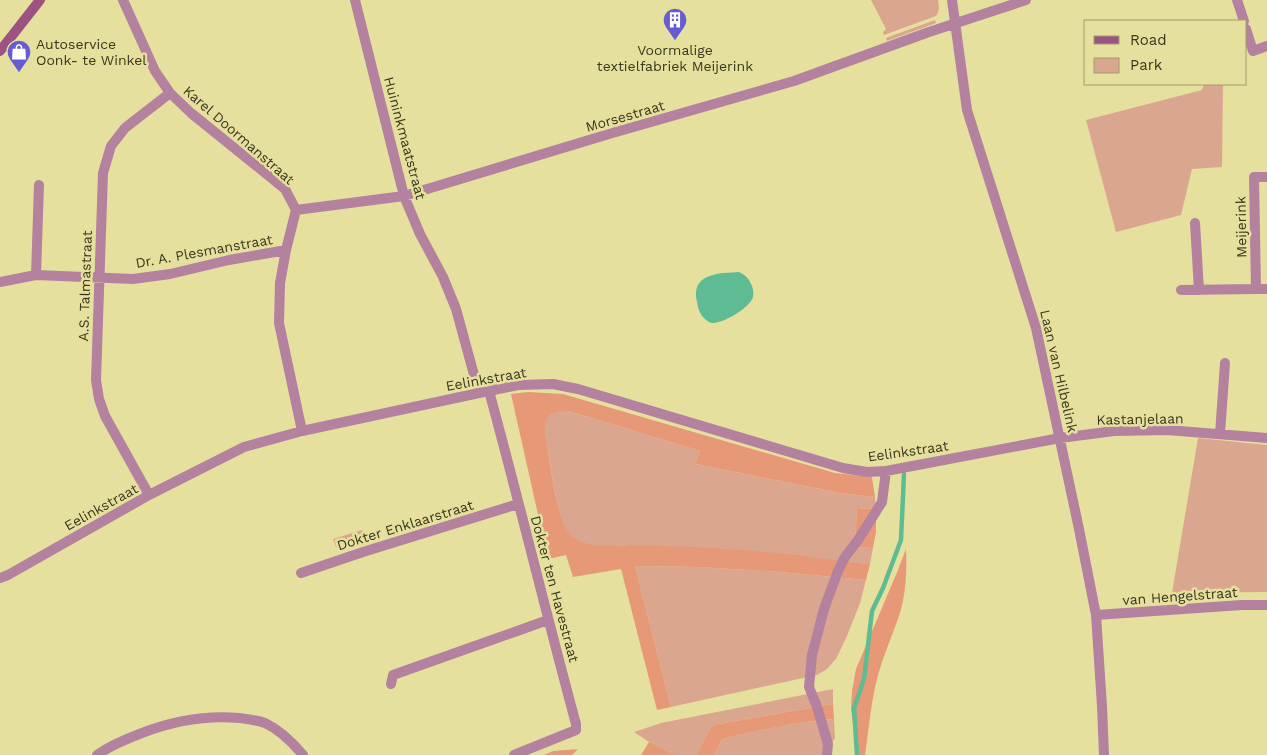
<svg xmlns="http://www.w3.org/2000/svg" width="1267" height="755" viewBox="0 0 1267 755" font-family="'Work Sans',sans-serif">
<rect width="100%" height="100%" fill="#e6e09e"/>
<path fill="#dba690" d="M 871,0 L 938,0 C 939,6 940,11 936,16 L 884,35 L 883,32 L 886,29 Z
M 935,20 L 936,23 L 887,41 L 886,38 Z
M 1204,84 L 1223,84 L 1222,167 L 1192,169 L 1181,215 L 1116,232 L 1086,120 L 1202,90 Z
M 558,411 L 568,411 L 700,451 L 695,464 L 840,493 L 875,497 L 876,509 L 857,508 L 855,547 L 873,548 L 870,564 L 628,545 C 617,546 606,547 596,546 C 588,546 577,541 571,536 C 556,522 549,453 545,430 C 545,419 546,414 558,411 Z
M 1198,438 L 1267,445 L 1267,592 L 1172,593 Z
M 362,530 L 365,537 L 336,547 L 333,539 Z
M 635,566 L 698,567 L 781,572 L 866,580 L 860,603 L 847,636 L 836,659 L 827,669 L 817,675 L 671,707 Z
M 833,689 L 833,704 L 718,724 L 711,727 L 696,755 L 676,755 L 654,744 L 649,742 L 634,732 L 661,723 Z
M 834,719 L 835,738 L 824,755 L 714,755 L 722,739 C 760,730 795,722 834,719 Z"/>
<path fill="#e79876" d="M 528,392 L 563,394 L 835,473 L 872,477 L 875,497 L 840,493 L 695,464 L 700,451 L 568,411 C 552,412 546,412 545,430 C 549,453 556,524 572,536 C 590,550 610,545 631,545 C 683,546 735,549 787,554 C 815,557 842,562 870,564 L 866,580 L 781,572 L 698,567 L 635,566 L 671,707 L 657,710 L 621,569 L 573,577 L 566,555 L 548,559 L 511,394 Z
M 857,508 L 876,509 L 876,532 L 873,548 L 855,547 Z
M 906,549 C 907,570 906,593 900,613 C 893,634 884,654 878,675 C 871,701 869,728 865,755 L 855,755 L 856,745 L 851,709 L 852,691 L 856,669 L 898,570 Z
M 833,704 L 834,719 C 795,722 761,730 722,739 L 714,755 L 696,755 L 711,727 L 718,724 Z
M 649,742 L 654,744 L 676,755 L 641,755 Z
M 578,749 L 572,755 L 544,755 L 553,751 Z"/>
<path fill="#5fbb93" d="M 739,272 C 746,275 749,279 752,286 C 753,289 754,294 753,297 C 750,308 722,324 712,323 C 710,323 706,320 705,319 C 700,315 698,308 697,302 C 690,273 720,273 739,272 Z"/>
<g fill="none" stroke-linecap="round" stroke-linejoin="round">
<path stroke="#5fbb93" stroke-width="4.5" d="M 857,755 L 854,708 L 864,679 L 872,611 L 883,588 L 901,540 L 904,474"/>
<path stroke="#b4819f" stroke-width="10" d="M 123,0 L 155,71 L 170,93 L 191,113 L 285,189 L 296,210 L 286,250 L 280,283 L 279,323 L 302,431
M 355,0 L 404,196 L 420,234 L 443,277 L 456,309 L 479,393
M 952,0 L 967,110 L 1036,328 L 1079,529 L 1096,615 L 1102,706 L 1104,755
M 1237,0 L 1244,21
M 1246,29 L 1253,51 L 1267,46
M 1267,177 L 1254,177 L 1256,289 L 1267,289
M 296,210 L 404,196 L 609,134 L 794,81 L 929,32 L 1026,0
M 1195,223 L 1199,290
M 36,275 L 39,185
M 0,282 L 36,275 L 133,279 L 170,274 L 229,260 L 286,250
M 1181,290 L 1256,289
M 489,391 C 519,501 546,613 576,724 L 576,730 L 514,755
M 1220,434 L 1225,363
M 149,495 L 105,416 L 99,399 L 96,380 L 103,173 L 111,146 L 125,128 L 170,93
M 301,573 L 363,552 L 518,504
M 0,578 L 8,575 L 149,495 L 244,447 L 302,431 L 479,393 L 518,385 L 553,384 L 578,389 L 843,468 L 867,472 L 886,471 L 1060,438 L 1114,431 L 1167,430 L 1267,438
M 1096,615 L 1242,605 L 1267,605
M 391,684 L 393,675 L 548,620
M 97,755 C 111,745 126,739 142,733 C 173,721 205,715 239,718 C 248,719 257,720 265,723 C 280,730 293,743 303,755
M 827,755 L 828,744 L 817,707 L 809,687 L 812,655 L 824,609 L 838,571 L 845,557 L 858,540 L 882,502 L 886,471"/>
<path stroke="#9c5381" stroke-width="10" d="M 0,51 L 40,0"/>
</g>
<defs>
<symbol id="building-pin" viewBox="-11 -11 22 30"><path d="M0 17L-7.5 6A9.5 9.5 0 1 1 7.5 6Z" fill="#675bd5" stroke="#e6e09e"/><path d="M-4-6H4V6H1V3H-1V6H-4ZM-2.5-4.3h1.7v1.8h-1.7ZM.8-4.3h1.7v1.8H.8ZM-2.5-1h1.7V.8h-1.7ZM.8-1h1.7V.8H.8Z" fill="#fff"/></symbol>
<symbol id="shop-pin" viewBox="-11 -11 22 30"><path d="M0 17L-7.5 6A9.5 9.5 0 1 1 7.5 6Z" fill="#675bd5" stroke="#e6e09e"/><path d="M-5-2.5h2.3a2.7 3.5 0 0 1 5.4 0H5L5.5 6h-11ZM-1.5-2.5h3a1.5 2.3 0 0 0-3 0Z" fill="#fff"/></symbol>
</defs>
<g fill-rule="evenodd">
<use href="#building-pin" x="661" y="6" width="28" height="38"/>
<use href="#shop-pin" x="5" y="38" width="28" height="38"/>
</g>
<g text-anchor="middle" stroke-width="5" stroke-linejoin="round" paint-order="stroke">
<g font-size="14" fill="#39371c" stroke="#e6e09e" text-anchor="start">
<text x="36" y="49">Autoservice<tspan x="36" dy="16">Oonk- te Winkel</tspan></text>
<text x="675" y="55" text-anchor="middle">Voormalige<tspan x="675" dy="16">textielfabriek Meijerink</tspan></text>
</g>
<g font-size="14" fill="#39371c" stroke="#e6e09e">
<text transform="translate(625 116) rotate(-16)" y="5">Morsestraat</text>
<text transform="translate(239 135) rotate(41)" y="5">Karel Doormanstraat</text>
<text transform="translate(405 138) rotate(75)" y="5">Huininkmaatstraat</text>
<text transform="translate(1241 227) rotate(-91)" y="5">Meijerink</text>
<text transform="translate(204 251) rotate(-10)" y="5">Dr. A. Plesmanstraat</text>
<text transform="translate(85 286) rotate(-88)" y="5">A.S. Talmastraat</text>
<text transform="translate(1059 371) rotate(77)" y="5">Laan van Hilbelink</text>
<text transform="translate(486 379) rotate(-10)" y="5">Eelinkstraat</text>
<text transform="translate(1140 419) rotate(-1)" y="5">Kastanjelaan</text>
<text transform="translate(908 451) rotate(-8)" y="5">Eelinkstraat</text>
<text transform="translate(101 507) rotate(-29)" y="5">Eelinkstraat</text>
<text transform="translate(405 525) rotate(-17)" y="5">Dokter Enklaarstraat</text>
<text transform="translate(555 589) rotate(75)" y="5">Dokter ten Havestraat</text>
<text transform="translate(1180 596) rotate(-4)" y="5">van Hengelstraat</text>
</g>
</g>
<rect x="1084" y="20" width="162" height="65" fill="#e6e09e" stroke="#a19c6a"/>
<rect x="1094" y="36" width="25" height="8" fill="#9c5381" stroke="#a19c6a"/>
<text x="1130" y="45" font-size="15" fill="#39371c">Road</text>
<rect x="1094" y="58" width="25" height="15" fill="#dba690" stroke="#a19c6a"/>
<text x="1130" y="70" font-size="15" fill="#39371c">Park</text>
</svg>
